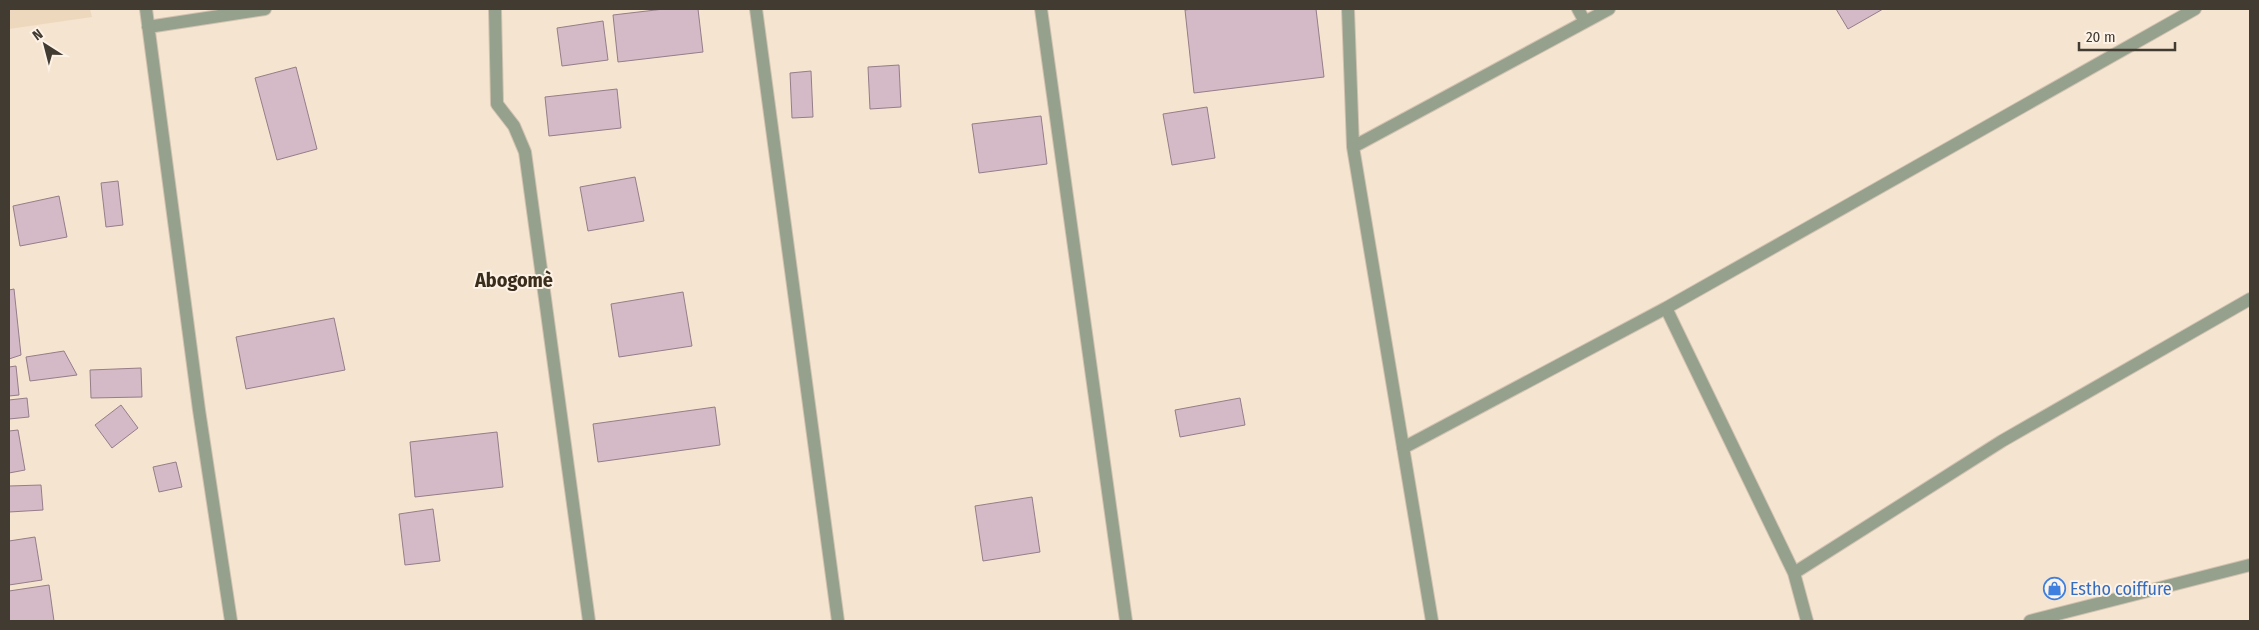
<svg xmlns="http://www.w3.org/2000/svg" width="2259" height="630" viewBox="0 0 2259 630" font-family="'Fira Sans Condensed',sans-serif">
<rect width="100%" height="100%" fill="#f5e4cf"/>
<path fill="#eed8bd" d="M 9,9 L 90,9 L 92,17 L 9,29 Z"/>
<path fill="#d4b9c6" stroke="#967d89" d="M 664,9 L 698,9 L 703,52 L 618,62 L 613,15 Z
M 1192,9 L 1316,9 L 1324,77 L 1194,93 L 1185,10 Z
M 1836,9 L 1883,9 L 1848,29 Z
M 603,21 L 608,60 L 562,66 L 557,28 Z
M 899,65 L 901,107 L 870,109 L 868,67 Z
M 296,67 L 317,149 L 277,160 L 255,78 Z
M 811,71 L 813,117 L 792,118 L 790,73 Z
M 617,89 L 621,128 L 549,136 L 545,97 Z
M 1207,107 L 1215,158 L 1172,165 L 1163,114 Z
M 1041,116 L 1047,164 L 979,173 L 972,124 Z
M 635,177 L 644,221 L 588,231 L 580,187 Z
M 118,181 L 123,225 L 106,227 L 101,183 Z
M 59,196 L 67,237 L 20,246 L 13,206 Z
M 14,289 L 21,355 L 9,359 L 9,290 Z
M 683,292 L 692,346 L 619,357 L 611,304 Z
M 334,318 L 345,370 L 246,389 L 236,337 Z
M 64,351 L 77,375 L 30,381 L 26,357 Z
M 16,366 L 19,395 L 9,396 L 9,367 Z
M 141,368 L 142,397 L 91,398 L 90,370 Z
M 27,398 L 29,417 L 9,419 L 9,400 Z
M 1240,398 L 1245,425 L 1180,437 L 1175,410 Z
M 121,405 L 138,428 L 112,448 L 95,425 Z
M 715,407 L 720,445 L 598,462 L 593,424 Z
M 18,430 L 25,470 L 9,473 L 9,431 Z
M 497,432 L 503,487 L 415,497 L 410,442 Z
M 176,462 L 182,487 L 159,492 L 153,467 Z
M 41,485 L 43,510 L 9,512 L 9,486 Z
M 1032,497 L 1040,552 L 983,561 L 975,506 Z
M 433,509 L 440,561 L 405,565 L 399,514 Z
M 35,537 L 42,580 L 9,585 L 9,541 Z
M 49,585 L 54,621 L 9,621 L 9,591 Z"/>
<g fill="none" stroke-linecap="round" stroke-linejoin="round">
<defs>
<path id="street" d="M 146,9 L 199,410 L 231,621
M 495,9 L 497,104 L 514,126 L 525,152 L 589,621
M 756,9 L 838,621
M 1041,9 L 1126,621
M 1348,9 L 1353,147 L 1432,621
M 1578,9 L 1585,22
M 148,27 L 265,9
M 1353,147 L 1609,9
M 1666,308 L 1794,573 L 1807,621
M 1403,448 L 1666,308 L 2195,9
M 1794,573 L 2002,441 L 2250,299
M 2030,621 L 2250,565"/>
</defs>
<use href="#street" stroke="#d1c2b0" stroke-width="14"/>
<use href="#street" stroke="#95a18d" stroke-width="12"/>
</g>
<defs>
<symbol id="shop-ring" viewBox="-11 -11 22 22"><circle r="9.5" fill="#fdf2e6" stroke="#3f7fe0" stroke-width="1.5"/><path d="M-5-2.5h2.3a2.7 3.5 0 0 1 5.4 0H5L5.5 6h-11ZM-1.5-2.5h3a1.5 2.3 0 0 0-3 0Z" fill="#3f7fe0"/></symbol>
</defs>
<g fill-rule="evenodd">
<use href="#shop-ring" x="2042" y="576" width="25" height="25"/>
</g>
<g text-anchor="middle" stroke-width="4" stroke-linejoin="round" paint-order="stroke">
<g font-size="18" fill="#366cbe" stroke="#fdf2e6" text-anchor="start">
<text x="2070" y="595">Estho coiffure</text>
</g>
<g font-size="20" font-weight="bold" fill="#3a2d1c" stroke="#fdf2e6">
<text x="514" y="287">Abogomè</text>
</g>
</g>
<rect width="2259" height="630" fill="none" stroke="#423b32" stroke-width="20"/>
<g transform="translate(45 45) rotate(324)" stroke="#fdf2e6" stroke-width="4" paint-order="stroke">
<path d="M0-4L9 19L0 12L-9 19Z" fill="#423b32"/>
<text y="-8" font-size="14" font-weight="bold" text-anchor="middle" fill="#423b32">N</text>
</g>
<path d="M2079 42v8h96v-8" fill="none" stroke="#423b32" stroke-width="2.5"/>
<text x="2086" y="42" font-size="15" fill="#423b32" stroke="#fdf2e6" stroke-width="4" paint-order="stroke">20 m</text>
</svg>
